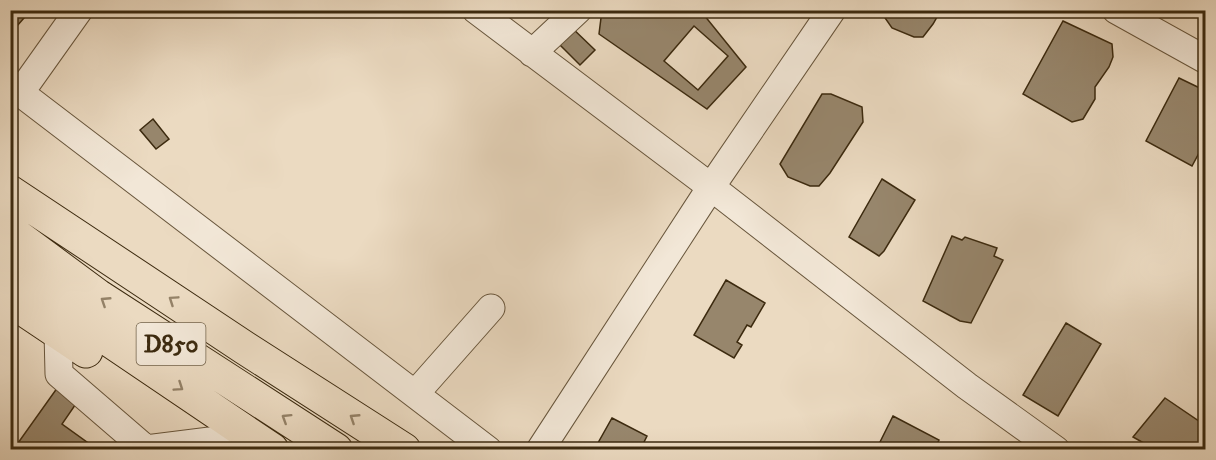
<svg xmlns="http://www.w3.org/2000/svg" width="1216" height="460" viewBox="0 0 1216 460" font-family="'IM FELL DW Pica',serif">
<rect width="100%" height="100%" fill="#ebdac1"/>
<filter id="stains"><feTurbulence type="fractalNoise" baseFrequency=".00333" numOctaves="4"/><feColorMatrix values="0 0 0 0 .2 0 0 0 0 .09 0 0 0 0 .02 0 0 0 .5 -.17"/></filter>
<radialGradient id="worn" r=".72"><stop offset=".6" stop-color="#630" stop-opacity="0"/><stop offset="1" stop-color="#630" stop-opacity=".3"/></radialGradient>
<path fill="#97866c" stroke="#3c2a0f" stroke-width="1.5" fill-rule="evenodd" d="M 10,10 L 31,10 L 10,34 Z
M 602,10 L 700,10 L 746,67 L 707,109 L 599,34 ZM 694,26 L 728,56 L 698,90 L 664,61 Z
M 886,10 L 941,10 L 933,24 L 923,37 L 914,37 L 892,28 L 883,15 Z
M 1063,21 L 1112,44 L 1113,57 L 1109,67 L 1095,87 L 1095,99 L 1083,119 L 1072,122 L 1023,94 Z
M 569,25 L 595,50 L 580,65 L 555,40 Z
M 1179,78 L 1206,91 L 1206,140 L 1192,166 L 1146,141 Z
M 822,94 L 831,94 L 862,107 L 863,122 L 830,173 L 819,186 L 810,186 L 788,177 L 780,164 Z
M 153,119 L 169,139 L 156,149 L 140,130 Z
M 882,179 L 915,200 L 884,251 L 879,256 L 849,237 Z
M 952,236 L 962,240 L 965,237 L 997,248 L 994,256 L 1003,260 L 971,323 L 960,321 L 923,301 Z
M 726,280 L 765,303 L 751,327 L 747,325 L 737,342 L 742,345 L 734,358 L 694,335 Z
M 1066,323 L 1101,344 L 1058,416 L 1023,395 Z
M 60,384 L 80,398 L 62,424 L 98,450 L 13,450 Z
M 1165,398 L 1206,426 L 1206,450 L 1156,450 L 1133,437 Z
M 893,416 L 939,440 L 934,450 L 876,450 Z
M 612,418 L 647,436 L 640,450 L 594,450 Z"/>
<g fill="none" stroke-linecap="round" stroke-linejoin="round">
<defs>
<path id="minor" d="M 476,10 L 711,187 L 967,386 L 1056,450
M 1116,10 L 1206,60
M 532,53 L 578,10
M 10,85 L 488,450
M 20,93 L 79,10
M 58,332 L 59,374 L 146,449 L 218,440
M 415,394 L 491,308
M 540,450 L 711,187 L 832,10"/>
<path id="highway" d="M 10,192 L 245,348 L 404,450
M 10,231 L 98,296 L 336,450
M 10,270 L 80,320 L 272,450
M 10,300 L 86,351"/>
</defs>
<use href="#minor" stroke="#68563c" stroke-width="29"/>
<use href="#highway" stroke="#3c2a0f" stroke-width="35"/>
<use href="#minor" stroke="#f2e7d7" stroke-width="27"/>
<use href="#highway" stroke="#ebdac1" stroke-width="33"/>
</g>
<defs><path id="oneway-chevron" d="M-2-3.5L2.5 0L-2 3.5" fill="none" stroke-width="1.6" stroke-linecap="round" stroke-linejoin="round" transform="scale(1.5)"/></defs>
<g stroke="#948268">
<use href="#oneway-chevron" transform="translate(173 300) rotate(-146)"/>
<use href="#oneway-chevron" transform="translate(105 301) rotate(-147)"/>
<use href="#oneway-chevron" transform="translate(179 387) rotate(34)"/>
<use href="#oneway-chevron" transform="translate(286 418) rotate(-148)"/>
<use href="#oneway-chevron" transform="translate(354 418) rotate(-147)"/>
</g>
<g text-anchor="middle" stroke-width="6" stroke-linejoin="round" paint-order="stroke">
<rect fill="#f2e7d7" stroke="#73634b" stroke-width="1.5" x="136.5" y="323" width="69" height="42" rx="4.5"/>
<g font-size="24" font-weight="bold" fill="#3c2a0f">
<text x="171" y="352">D850</text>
</g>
</g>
<rect width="1216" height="460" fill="none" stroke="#ebdac1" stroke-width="36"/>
<rect x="12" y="12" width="1192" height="436" fill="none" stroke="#3c2a0f" stroke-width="3"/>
<rect x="18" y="18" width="1180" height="424" fill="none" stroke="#3c2a0f" stroke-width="1.5"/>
<rect width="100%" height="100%" filter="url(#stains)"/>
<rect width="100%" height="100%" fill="url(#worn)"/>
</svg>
